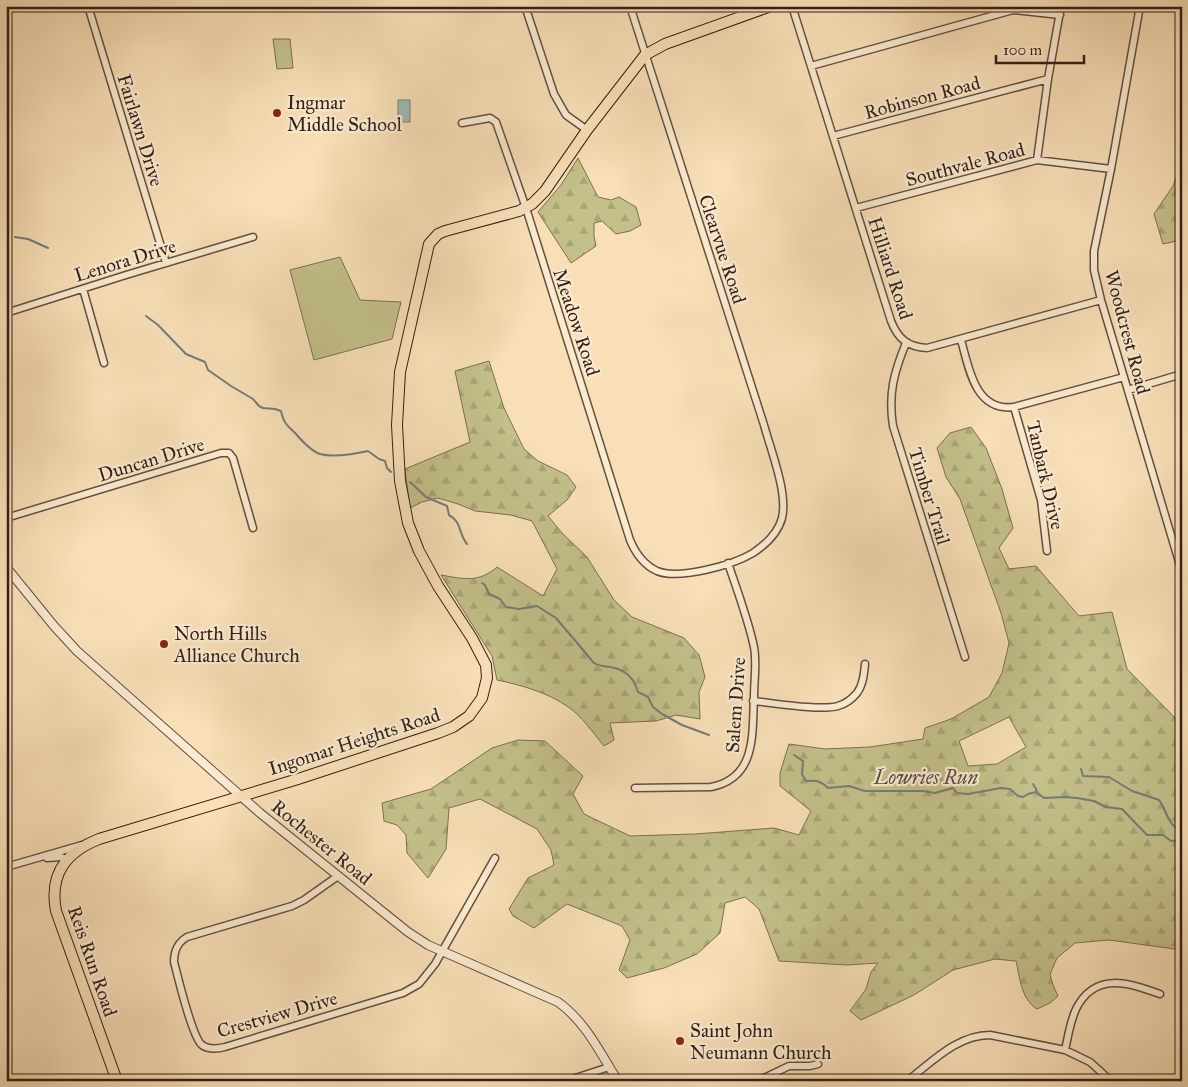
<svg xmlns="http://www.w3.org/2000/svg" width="1188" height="1087" viewBox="0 0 1188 1087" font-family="'IM FELL Great Primer',serif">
<defs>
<pattern id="forest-firs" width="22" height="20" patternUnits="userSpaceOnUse" patternTransform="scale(1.25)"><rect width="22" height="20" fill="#c3c08a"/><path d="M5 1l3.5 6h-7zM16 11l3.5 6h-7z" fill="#a8a576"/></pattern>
</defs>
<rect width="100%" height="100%" fill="#f8dfb7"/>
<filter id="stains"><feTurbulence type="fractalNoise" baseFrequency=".004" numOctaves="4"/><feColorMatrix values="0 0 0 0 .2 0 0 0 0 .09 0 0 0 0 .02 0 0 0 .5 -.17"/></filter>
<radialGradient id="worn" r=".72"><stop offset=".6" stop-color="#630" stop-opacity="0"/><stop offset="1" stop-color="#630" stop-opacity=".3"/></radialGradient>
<path fill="#c3c08a" stroke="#7c7050" d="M 273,39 L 290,39 L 293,68 L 277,69 Z
M 340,257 L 360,300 L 401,302 L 392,339 L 314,360 L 290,270 Z"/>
<path fill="url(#forest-firs)" stroke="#7c7050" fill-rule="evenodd" d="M 578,158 L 598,197 L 611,200 L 619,197 L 636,207 L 641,225 L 630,231 L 616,234 L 602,221 L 594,223 L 594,236 L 596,246 L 571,263 L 538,212 L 561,185 Z
M 1182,162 L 1182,240 L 1163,244 L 1154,214 L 1173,186 Z
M 489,361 L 504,408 L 524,449 L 538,461 L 567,475 L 576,487 L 567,500 L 548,516 L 562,533 L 587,557 L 614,600 L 632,617 L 684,638 L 699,655 L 705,677 L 699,692 L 700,719 L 676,715 L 656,721 L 610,723 L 614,740 L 604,746 C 593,733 582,716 567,706 C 546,692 521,685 497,680 L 492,656 L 441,575 C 463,579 479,583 497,567 L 543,596 L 557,569 L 532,521 L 511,515 L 475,511 L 458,504 L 438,498 L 422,502 L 410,508 L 405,469 L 470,442 L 455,371 Z
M 971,427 L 986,448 L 1002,489 L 1013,528 L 999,548 L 1009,569 L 1036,566 L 1079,616 L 1112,612 L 1127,669 L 1182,725 L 1182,950 L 1109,940 L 1075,943 L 1057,958 L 1050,974 L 1053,985 L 1058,996 L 1050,1003 L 1037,1009 C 1021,999 1020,978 1016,961 L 995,959 L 953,970 L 914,995 L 861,1020 L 850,1011 L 866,989 L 871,972 L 878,963 L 847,965 L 779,961 L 759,909 L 745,897 L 725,903 L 720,933 L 697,954 L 664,968 L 627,978 L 619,970 L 630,940 L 622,926 L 567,904 L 534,928 L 513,916 L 509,909 L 528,878 L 554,865 L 551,850 L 537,829 L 480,799 L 449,808 L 446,849 L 428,878 L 407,853 L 406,835 L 397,825 L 384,821 L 382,803 L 431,789 L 492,748 L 518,740 L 545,741 L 583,776 L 573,794 L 584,814 L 630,836 L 695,834 L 774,828 L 799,835 L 811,811 L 780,786 L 780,773 L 789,744 L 825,749 L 870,747 L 923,739 L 925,728 L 951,719 L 989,697 L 1002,673 L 1009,643 L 1001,613 L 960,499 L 946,477 L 937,448 L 950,433 ZM 1009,717 L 1026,747 L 997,764 L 968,766 L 959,741 Z"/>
<path fill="#a0bbb6" stroke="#757d76" d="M 398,100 L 410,100 L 410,122 L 398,122 Z"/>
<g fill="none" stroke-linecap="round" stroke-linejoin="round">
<path stroke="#757d76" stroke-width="2" d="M 15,237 L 28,239 L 48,248
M 146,316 L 158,325 L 186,354 L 205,362 L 208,370 L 231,386 L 253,399 L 259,406 L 263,408 L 275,409 L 281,411 C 284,424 287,425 296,434 C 302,441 311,451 320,454 C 334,458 354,454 368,451 L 379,459 L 385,461 L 387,468 L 391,472
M 410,482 L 426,497 L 447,506 L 449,515 C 462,522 458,533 467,544
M 482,583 L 485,585 L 489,594 L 500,599 L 506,607 L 519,609 L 537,606 L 556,618 L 594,663 C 599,666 604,666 610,667 C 624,669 634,678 638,692 L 648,697 L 653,707 L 662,714 L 682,725 L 709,735
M 794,755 L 803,761 L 802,774 L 806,781 C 816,780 821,781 828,788 L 849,786 L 865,791 L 923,791 L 935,793 L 953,788 L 957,793 L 968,794 L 1001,788 L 1010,789 L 1018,796 L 1023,797 L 1028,794 L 1036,792
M 1081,769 L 1083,776 L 1109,777 L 1132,791 L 1159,800 C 1166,809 1169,829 1182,830
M 1033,784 L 1036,789 L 1036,792
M 1036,792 L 1044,798 L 1065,797 L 1077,798 L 1094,801 L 1106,807 L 1122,809 L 1147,835 L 1163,835 L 1171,841 L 1182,840"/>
<defs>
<path id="minor" d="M 88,6 L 166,263
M 525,6 L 554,94 L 566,115 L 587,130
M 792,6 L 891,321 C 898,339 908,347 927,348 L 1101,300
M 1140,6 L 1111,169 L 1094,251 L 1094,270 L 1101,300 L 1182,572
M 811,66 L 1013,10 L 1060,15
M 462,123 L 490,118 L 496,122 L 526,208 L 630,540 C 635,552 644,565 657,571 C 679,580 733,565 753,553 C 765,545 778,533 782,518 C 788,493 771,451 764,425 L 630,6
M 833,136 L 1048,79
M 1037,160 L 1048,79 L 1061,6
M 856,208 L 1037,160 L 1111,169
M 83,289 L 104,363
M 6,313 L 126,275 L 253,237
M 961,340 C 969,368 975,412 1014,407 L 1124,377
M 906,343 C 894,372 888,394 893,426 L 965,657
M 1128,390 L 1182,374
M 1014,407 L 1041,500 L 1047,551
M 6,518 L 221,453 L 229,453 L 233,458 L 253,528
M 753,701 C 774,703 820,711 838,706 C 845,704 852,699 857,693 C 863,685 864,674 865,664
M 635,788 L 711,787 C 757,778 752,734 754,697 C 754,681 757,663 754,647 C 748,619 737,590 728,563
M 47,858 L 61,857 L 67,859
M 6,867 L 82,845
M 338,876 L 304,900 L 292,906 L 187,937 C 177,943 174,951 174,962 C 178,977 192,1037 202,1045 C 209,1050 217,1049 225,1047 L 403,993 L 419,984 L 435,964 L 495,858
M 1065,1050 C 1068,1037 1070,1022 1076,1009 C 1095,971 1129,983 1160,994
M 566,1081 L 609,1067
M 758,1081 L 789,1066 L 810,1066 L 818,1064
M 907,1081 C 932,1062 957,1035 990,1035 L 1065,1050 L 1090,1062 L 1111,1081"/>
<path id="tertiary" d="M 6,567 L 54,626 L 77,651 L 260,813 L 408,932 L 428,945 L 558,1002 C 586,1022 600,1053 618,1081"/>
<path id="primary" d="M 117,1081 L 56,911 C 49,874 66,852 99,839 L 298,779 L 438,733 L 453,727 L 469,716 L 482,698 L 487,678 L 486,665 L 472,638 L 438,586 L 419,551 L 408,523 L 400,481 L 397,425 L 400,372 L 429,244 L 438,234 L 445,231 L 519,211 L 532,204 L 545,191 L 587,130 L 645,55 L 665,44 L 771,6"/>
</defs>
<use href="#minor" stroke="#654f3f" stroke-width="9"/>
<use href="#tertiary" stroke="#654f3f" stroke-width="10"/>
<use href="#primary" stroke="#341f17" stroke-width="12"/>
<use href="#minor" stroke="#faead0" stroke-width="6"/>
<use href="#tertiary" stroke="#faead0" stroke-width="8"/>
<use href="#primary" stroke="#f8dfb7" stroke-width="10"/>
</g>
<g fill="#8f2418" stroke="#faead0" stroke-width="2">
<circle cx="277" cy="113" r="5"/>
<circle cx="164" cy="644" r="5"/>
<circle cx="680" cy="1041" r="5"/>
</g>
<g text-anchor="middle" stroke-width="4.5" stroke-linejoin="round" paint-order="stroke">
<g font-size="19" fill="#341f17" stroke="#faead0">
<text transform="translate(922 97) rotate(-15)" y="7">Robinson Road</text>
<text transform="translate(141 130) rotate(73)" y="7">Fairlawn Drive</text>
<text transform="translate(965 164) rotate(-15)" y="7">Southvale Road</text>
<text transform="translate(723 249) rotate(72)" y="7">Clearvue Road</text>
<text transform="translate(125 260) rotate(-17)" y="7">Lenora Drive</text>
<text transform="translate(891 268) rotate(72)" y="7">Hilliard Road</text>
<text transform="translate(577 322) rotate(72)" y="7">Meadow Road</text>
<text transform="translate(1128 332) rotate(75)" y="7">Woodcrest Road</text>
<text transform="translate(151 459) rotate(-17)" y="7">Duncan Drive</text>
<text transform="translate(1046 475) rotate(77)" y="7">Tanbark Drive</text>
<text transform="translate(930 496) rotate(73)" y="7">Timber Trail</text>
<text transform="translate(735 705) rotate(-86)" y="7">Salem Drive</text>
<text transform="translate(354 741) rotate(-18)" y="7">Ingomar Heights Road</text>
<text transform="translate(322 842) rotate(39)" y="7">Rochester Road</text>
<text transform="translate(93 961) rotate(71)" y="7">Reis Run Road</text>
<text transform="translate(277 1014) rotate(-16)" y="7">Crestview Drive</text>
</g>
<g font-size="19" fill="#341f17" stroke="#faead0" text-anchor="start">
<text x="287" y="109">Ingmar<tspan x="287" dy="22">Middle School</tspan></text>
<text x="174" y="640">North Hills<tspan x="174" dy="22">Alliance Church</tspan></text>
<text x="690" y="1037">Saint John<tspan x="690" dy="22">Neumann Church</tspan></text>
</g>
<g font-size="20" font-style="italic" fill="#544e47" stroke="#faead0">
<text x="926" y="784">Lowries Run</text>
</g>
</g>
<rect width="1188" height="1087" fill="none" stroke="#f8dfb7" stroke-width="25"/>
<rect x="8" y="8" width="1173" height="1072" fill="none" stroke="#341f17" stroke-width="2.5"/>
<rect x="12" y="12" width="1163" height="1062" fill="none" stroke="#341f17"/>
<path d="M996 55v8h88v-8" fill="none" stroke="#341f17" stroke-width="2.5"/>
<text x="1003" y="55" font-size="15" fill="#341f17" stroke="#faead0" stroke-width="4" paint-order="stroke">100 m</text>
<rect width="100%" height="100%" filter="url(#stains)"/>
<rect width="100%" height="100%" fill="url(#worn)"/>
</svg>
